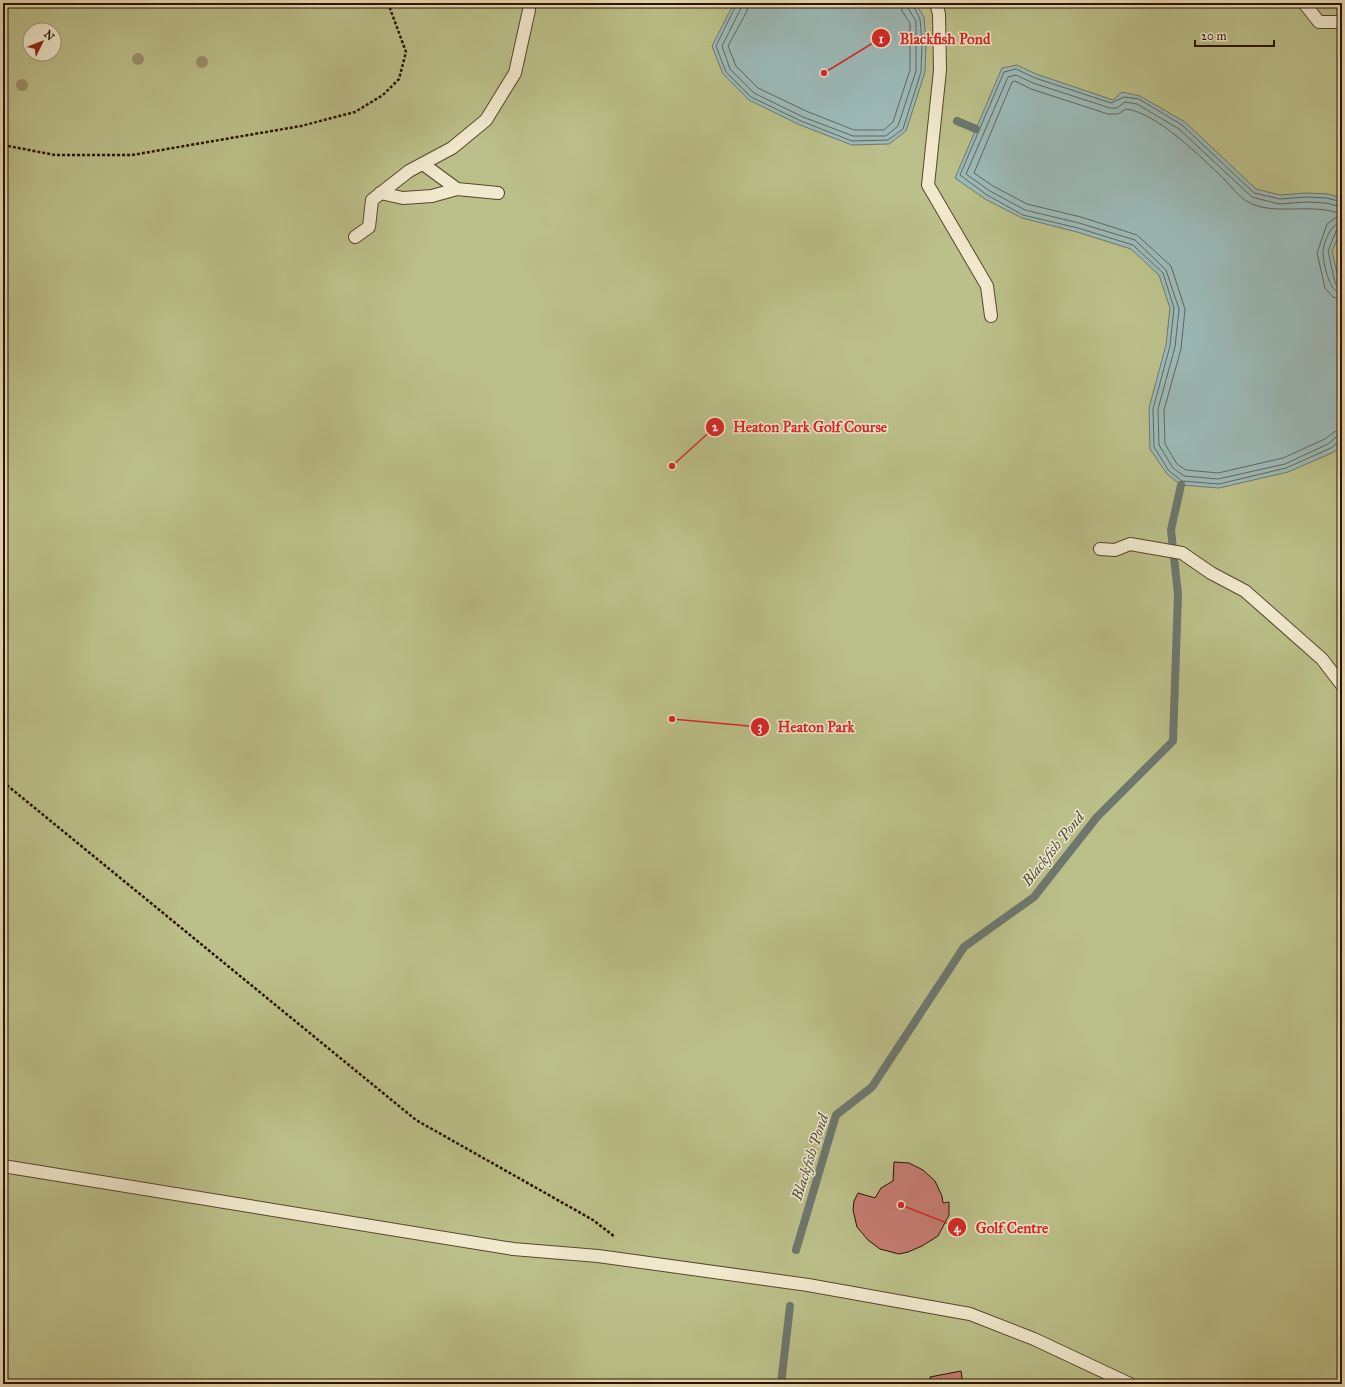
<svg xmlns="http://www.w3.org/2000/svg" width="1345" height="1387" viewBox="0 0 1345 1387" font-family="'IM FELL Great Primer',serif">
<rect width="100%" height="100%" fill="#e9ddb3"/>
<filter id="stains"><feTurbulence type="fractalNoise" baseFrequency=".005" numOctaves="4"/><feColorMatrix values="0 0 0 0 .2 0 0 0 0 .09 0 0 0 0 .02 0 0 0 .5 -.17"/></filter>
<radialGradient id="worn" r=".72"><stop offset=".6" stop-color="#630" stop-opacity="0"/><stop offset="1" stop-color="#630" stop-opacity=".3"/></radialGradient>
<path fill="#bbbf89" stroke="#726944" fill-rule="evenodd" d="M 3,3 L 1342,3 L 1342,1384 L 3,1384 ZM 30,30 L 54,30 L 54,54 L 30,54 Z"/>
<path fill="#9cb9b7" stroke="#6e776e" d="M 734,3 L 915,3 L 924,17 L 926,43 L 925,72 L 906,131 L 889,144 L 852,145 L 800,125 L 749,100 L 723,74 L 712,46 Z
M 1017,65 L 1036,74 L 1113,100 L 1122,92 L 1140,96 L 1185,122 L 1256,189 L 1280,195 L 1306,193 L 1328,194 L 1341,198 L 1342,228 L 1332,251 L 1339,282 L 1342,287 L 1342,444 L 1334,452 L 1288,472 L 1219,488 L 1181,485 L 1167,474 L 1150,449 L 1149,408 L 1166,345 L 1170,308 L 1159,275 L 1131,249 L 1077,232 L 1022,218 L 985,199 L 955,178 L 1002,68 Z"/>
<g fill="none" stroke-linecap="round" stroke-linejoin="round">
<path stroke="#62665c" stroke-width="1" d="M 737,3 L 716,46 L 726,72 L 751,97 L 801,121 L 852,141 L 888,140 L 903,129 L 921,72 L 922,43 L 920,19 L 912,3
M 742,3 L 741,8 L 722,46 L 730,69 L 754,93 L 803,117 L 853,136 L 886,136 L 898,126 L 916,71 L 916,21 L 908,8 L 907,3
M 748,3 L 747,11 L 728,46 L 736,66 L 758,88 L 806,111 L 854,130 L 884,130 L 893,122 L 910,70 L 910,23 L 902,11 L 901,3
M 1342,202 L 1327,198 L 1306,197 L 1280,199 L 1254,193 L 1182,125 L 1139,99 L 1124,97 L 1111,103 L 1035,78 L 1016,69 L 1004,72 L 960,175 L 987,195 L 1023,215 L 1078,228 L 1133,245 L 1163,273 L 1174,308 L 1170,346 L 1153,409 L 1154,447 L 1169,471 L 1182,481 L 1219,484 L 1286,468 L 1331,448 L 1338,442 L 1342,441
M 1342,207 L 1326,203 L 1306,202 L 1279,204 L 1252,197 L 1179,129 L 1137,104 L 1125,102 L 1117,108 L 1110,108 L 1033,83 L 1016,75 L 1008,77 L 966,174 L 990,191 L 1025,210 L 1079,223 L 1135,240 L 1166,270 L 1179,309 L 1175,347 L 1158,409 L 1159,445 L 1173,468 L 1184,476 L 1218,479 L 1285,464 L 1328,444 L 1336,437 L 1342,436
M 1342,222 C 1331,223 1324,242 1323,251 C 1323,263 1329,293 1342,294
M 1342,227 L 1337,229 L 1328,251 L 1335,283 L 1338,288 L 1342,289
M 1342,300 L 1333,297 L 1325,288 L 1317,253 L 1327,224 L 1338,216 L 1338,213 C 1309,203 1273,216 1248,202 C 1239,197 1231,186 1224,179 C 1202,158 1156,112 1126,109 L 1118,114 L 1108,114 L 1031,89 L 1015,81 L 1012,82 L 974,173 L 993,186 L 1027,204 L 1081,217 L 1137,235 L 1171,266 L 1185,309 L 1181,349 L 1164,410 L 1165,444 L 1177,464 L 1186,470 L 1218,473 L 1283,458 L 1325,439 L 1334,432 L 1342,430"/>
<path stroke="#6e776e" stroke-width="8" d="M 957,121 L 976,129
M 796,1250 L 836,1115 L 872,1087 L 964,947 L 1034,897 L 1097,817 L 1173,741 L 1178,594 L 1171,530 L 1181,485
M 781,1384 L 790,1306"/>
</g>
<path fill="#c77c72" stroke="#291300" d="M 894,1162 L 909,1163 L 923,1170 L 935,1181 L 942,1196 L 943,1203 L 949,1202 L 949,1215 L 938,1236 L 922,1246 L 908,1252 L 899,1254 L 880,1249 L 868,1240 L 857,1227 L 853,1210 L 854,1201 L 858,1193 L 875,1198 L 881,1188 L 893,1181 Z
M 961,1371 L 963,1384 L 931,1384 L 930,1377 Z"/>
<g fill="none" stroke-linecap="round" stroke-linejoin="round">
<defs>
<path id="service" d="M 936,3 L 939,14 L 940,70 L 928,185 L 987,286 L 991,316
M 1304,3 L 1319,22 L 1342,22
M 423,164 L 457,189
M 380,193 L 403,198 L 432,196 L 457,189 L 498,193
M 355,237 L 369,227 L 372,200 L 409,171 L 452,148 L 486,120 L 515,73 L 529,10
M 1100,549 L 1115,550 L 1130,544 L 1182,553 L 1211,573 L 1245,591 L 1322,659 L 1342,685
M 3,1166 L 513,1249 L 598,1256 L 808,1285 L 970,1314 L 1034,1339 L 1130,1384"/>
</defs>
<use href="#service" stroke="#59462d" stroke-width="14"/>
<path stroke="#291300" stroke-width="2.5" stroke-dasharray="3 2" stroke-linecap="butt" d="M 3,145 L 55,155 L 132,155 L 301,126 L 355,112 L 383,95 L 399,79 L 406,52 L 388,3
M 3,782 L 416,1120 L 593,1220 L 615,1237"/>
<use href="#service" stroke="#f1e9ce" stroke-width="12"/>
</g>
<g fill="#9b8f6b">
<circle cx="138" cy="59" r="6"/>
<circle cx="202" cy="62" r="6"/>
<circle cx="22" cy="85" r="6"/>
</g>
<g text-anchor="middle" stroke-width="3" stroke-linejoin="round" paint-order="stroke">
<g font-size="15" font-style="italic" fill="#514d40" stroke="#f1e9ce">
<text transform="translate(1053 849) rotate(-51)" y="5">Blackfish Pond</text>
<text transform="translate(810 1157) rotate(-72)" y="5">Blackfish Pond</text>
</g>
</g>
<path fill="none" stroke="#d62828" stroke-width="1.5" d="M824 73L881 38M672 466L715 427M672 719L760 727M901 1205L957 1227"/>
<g fill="#d62828" stroke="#f1e9ce" stroke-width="1.5">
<circle cx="824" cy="73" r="4"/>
<circle cx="672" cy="466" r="4"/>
<circle cx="672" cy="719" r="4"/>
<circle cx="901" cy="1205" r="4"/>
<circle cx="881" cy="38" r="10"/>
<circle cx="715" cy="427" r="10"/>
<circle cx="760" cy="727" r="10"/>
<circle cx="957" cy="1227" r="10"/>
</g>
<g font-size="12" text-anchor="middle" font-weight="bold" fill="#fff">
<text x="881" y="43">1</text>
<text x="715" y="431">2</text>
<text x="760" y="731">3</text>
<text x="957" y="1232">4</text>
</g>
<g font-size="15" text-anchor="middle" font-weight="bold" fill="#d62828" stroke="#f1e9ce" stroke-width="3" stroke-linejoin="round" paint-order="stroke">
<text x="945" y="44">Blackfish Pond</text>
<text x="810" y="432">Heaton Park Golf Course</text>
<text x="816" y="732">Heaton Park</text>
<text x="1012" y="1233">Golf Centre</text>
</g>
<rect width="1345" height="1387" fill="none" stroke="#e9ddb3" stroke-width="16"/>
<rect x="4" y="4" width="1337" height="1379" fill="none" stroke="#291300" stroke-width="2"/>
<rect x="8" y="8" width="1329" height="1371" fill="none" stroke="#291300"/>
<g transform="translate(42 42) rotate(47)"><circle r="19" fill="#f1e9ce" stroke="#a1937c"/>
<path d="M0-3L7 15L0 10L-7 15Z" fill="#8f2418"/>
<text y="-6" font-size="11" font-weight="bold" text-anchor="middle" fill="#291300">N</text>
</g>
<path d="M1195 40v6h79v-6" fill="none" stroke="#291300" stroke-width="2"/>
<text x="1201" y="40" font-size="12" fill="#291300" stroke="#f1e9ce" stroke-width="3" paint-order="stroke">20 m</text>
<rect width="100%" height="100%" filter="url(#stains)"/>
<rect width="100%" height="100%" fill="url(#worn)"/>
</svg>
